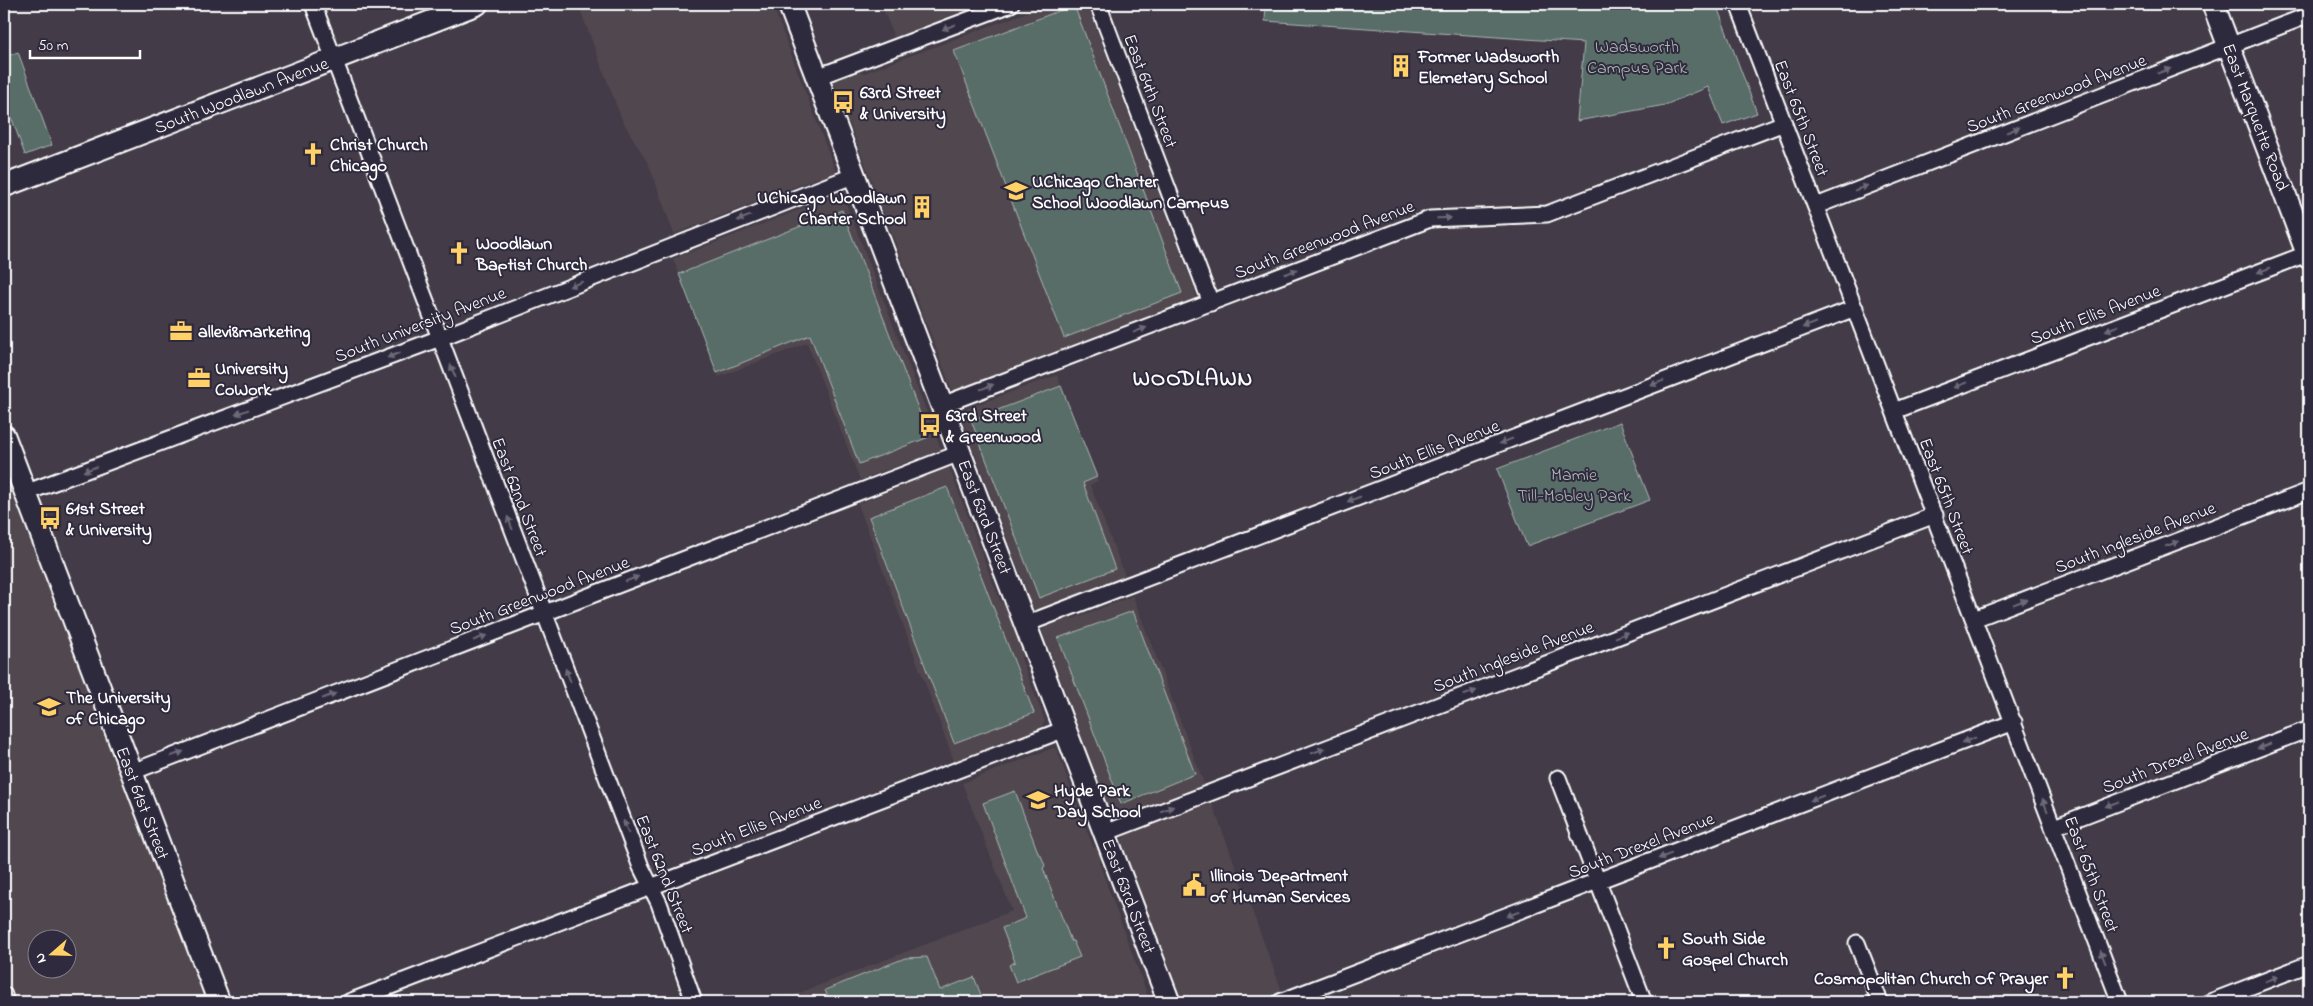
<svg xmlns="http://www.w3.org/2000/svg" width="2313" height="1006" viewBox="0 0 2313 1006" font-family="'Indie Flower',sans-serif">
<rect width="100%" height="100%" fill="#433b48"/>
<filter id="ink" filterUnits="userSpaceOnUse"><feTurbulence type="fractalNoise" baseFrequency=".02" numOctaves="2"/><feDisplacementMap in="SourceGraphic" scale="10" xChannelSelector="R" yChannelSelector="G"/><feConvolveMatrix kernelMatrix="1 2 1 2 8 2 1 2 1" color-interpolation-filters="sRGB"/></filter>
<g filter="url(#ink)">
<path fill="#51474f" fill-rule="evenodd" d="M 578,4 L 772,4 L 835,170 L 834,174 L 821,180 L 817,178 L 674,234 L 649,165 L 622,120 Z
M 881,4 L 982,4 L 894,37 Z
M 1049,4 L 1087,4 L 1195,290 L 1196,299 L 956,391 L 952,390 L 834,83 L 836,79 L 858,72 L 864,73 Z
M 842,193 L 941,449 L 938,454 L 919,462 L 913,460 L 860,480 L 807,343 L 719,377 L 673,259 Z
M 1057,375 L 1098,481 L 1090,485 L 1126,578 L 1065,600 L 1064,604 L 1033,614 L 1026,599 L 1028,594 L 960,414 L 965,409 Z
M 946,467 L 949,467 L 1000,601 L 1005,605 L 1023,652 L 1021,658 L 1045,721 L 1041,728 L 954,761 L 858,504 Z
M 4,471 L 173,915 L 206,1002 L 4,1002 ZM 38,938 L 68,938 L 68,968 L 38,968 Z
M 1133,596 L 1205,786 L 1116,819 L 1110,812 L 1042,631 L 1047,625 L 1068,617 L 1073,619 Z
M 1053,748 L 1057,750 L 1093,847 L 1097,848 L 1101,858 L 1099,863 L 1150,1002 L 788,1002 L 786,998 L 1012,911 L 962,783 Z
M 1212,803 L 1283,994 L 1261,1002 L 1183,1002 L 1122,842 L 1122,839 L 1126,835 Z"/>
<path fill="#596d67" stroke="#acb6b3" d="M 1266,4 L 1716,4 L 1757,113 L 1723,125 L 1708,87 L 1665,105 L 1577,121 L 1584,43 L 1265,21 Z
M 1074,5 L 1182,293 L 1064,338 L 954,51 Z
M 18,52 L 52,145 L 25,155 L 4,97 L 4,57 Z
M 842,210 L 929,437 L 859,464 L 810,335 L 717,373 L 679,274 Z
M 1061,386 L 1097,477 L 1083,483 L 1115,569 L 1039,598 L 971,420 Z
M 1620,422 L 1650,500 L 1527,546 L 1497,469 Z
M 947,487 L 1034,713 L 954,743 L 869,517 Z
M 1133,611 L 1195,774 L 1121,804 L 1058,638 Z
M 1015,791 L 1039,855 L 1041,855 L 1045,866 L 1043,868 L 1071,941 L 1073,941 L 1080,957 L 1016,982 L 1009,965 L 1015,962 L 1002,928 L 1026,918 L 983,803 Z
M 927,957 L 940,990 L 974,977 L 981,995 L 968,1000 L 968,1002 L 830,1002 L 825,990 L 905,958 Z"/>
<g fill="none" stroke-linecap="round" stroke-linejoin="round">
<defs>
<path id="street" d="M 313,4 L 641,867 L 659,903 L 694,1002
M 1098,4 L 1211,303
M 1738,4 L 2120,1002
M 817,77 L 1011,4
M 1816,206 L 2309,15
M 942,405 L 1430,219 L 1547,214 L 1784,123
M 1894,411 L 2309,253
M 25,493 L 440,338 L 855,175
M 1974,619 L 2309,491
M 1026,624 L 1855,308
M 132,772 L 960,453
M 1558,778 L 1644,1002
M 2054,827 L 2309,729
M 1105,833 L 1935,515
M 1857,943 L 1880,1002
M 4,995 L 5,1002
M 349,1002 L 1065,729
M 1280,1002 L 2014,722
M 2210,1002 L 2309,964"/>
<path id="secondary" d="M 789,4 L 1169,1002
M 2213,4 L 2309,258
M 4,186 L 477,4
M 4,436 L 219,1002"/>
</defs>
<use href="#street" stroke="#fff" stroke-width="19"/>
<use href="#secondary" stroke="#fff" stroke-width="25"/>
<use href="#street" stroke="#2f2a3d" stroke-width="15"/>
<use href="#secondary" stroke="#2f2a3d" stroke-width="21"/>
</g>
<defs><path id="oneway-solid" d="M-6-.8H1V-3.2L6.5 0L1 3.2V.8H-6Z" transform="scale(1.25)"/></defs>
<g fill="#6d6a77">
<use href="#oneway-solid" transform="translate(949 27) rotate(159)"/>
<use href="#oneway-solid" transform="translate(2164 71) rotate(-21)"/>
<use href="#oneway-solid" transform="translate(2013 130) rotate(-21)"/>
<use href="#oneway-solid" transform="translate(1861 188) rotate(-21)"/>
<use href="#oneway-solid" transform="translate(744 218) rotate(159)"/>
<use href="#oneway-solid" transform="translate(1444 218) rotate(-2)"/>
<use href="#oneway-solid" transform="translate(2264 270) rotate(159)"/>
<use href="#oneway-solid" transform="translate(1291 272) rotate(-21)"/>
<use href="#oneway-solid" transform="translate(576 284) rotate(159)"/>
<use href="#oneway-solid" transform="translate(1809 325) rotate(159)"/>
<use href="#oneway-solid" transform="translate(2112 328) rotate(159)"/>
<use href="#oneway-solid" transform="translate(1140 330) rotate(-21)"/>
<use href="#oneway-solid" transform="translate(394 355) rotate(159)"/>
<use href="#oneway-solid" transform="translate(453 371) rotate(-111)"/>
<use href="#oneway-solid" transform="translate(1657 383) rotate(159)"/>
<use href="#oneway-solid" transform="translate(1960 385) rotate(159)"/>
<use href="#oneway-solid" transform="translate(987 387) rotate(-21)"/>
<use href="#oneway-solid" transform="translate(242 412) rotate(159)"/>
<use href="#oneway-solid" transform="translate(1506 441) rotate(159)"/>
<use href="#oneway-solid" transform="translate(90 469) rotate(159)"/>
<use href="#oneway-solid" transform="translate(1354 499) rotate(159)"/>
<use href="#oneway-solid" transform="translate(510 523) rotate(-111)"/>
<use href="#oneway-solid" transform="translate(2172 544) rotate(-21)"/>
<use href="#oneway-solid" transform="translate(632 579) rotate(-21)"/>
<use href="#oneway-solid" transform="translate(2020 602) rotate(-21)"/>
<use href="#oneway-solid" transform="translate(1622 635) rotate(-21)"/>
<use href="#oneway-solid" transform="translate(480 638) rotate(-21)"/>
<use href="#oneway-solid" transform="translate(568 675) rotate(-111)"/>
<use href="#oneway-solid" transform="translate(1470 693) rotate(-21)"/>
<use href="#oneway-solid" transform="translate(329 696) rotate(-21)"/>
<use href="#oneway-solid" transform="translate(1969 740) rotate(159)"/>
<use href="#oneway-solid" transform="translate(2264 746) rotate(159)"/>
<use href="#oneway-solid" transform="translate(1318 751) rotate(-21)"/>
<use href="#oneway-solid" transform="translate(177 754) rotate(-21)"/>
<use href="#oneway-solid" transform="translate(1817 798) rotate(159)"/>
<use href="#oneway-solid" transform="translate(2112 804) rotate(159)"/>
<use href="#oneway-solid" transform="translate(2045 805) rotate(-111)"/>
<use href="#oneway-solid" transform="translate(1167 809) rotate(-21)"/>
<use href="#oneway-solid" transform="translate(626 827) rotate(-111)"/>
<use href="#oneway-solid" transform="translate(1665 856) rotate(159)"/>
<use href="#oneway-solid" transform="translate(1513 914) rotate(159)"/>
<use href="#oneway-solid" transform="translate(2103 957) rotate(-111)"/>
<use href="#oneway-solid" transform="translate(2272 979) rotate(-21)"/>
</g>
</g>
<defs>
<symbol id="building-bare" viewBox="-9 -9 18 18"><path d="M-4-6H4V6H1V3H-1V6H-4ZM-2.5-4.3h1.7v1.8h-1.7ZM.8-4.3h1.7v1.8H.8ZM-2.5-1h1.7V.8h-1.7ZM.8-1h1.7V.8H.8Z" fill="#ffd166" stroke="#2f2a3d" stroke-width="2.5" paint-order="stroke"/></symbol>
<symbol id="bus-bare" viewBox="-9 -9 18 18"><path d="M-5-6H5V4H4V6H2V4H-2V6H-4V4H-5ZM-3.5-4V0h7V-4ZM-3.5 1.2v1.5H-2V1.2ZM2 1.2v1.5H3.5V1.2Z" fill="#ffd166" stroke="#2f2a3d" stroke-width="2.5" paint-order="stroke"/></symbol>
<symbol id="church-bare" viewBox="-9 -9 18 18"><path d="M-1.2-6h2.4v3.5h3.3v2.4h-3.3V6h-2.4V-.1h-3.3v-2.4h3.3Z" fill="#ffd166" stroke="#2f2a3d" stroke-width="2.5" paint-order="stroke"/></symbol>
<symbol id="school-bare" viewBox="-9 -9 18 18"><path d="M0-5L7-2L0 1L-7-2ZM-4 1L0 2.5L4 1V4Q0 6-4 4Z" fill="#ffd166" stroke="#2f2a3d" stroke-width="2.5" paint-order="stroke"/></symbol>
<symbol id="office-bare" viewBox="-9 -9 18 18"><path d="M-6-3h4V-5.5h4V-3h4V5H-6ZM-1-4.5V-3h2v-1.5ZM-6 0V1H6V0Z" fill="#ffd166" stroke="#2f2a3d" stroke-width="2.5" paint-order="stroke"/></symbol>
<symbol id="university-bare" viewBox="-9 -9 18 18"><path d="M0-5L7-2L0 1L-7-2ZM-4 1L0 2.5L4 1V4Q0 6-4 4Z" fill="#ffd166" stroke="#2f2a3d" stroke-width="2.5" paint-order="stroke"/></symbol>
<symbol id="civic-bare" viewBox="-9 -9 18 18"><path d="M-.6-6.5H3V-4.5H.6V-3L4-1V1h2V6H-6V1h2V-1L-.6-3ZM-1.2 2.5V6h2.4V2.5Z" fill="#ffd166" stroke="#2f2a3d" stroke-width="2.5" paint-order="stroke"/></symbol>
</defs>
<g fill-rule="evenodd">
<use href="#building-bare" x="1385" y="50" width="32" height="32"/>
<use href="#bus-bare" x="827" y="86" width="32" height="32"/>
<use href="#church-bare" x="297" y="138" width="32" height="32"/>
<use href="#school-bare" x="1000" y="175" width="32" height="32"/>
<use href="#building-bare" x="906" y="191" width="32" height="32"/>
<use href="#church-bare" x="443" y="237" width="32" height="32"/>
<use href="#office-bare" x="165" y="315" width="32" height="32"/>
<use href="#office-bare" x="183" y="362" width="32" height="32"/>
<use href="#bus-bare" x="914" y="409" width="32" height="32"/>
<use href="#bus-bare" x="34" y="502" width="32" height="32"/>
<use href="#university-bare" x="33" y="691" width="32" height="32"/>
<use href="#school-bare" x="1022" y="784" width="32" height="32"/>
<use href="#civic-bare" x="1178" y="869" width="32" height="32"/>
<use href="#church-bare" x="1650" y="932" width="32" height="32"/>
<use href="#church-bare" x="2049" y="962" width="32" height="32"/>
</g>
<g text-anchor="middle" stroke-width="4" stroke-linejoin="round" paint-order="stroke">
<g font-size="18" fill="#acb6b3" stroke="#2f2a3d">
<text x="1637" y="52">Wadsworth<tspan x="1637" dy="21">Campus Park</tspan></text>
<text x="1574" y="480">Mamie<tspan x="1574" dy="21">Till-Mobley Park</tspan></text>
</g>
<g font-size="18" font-weight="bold" fill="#fff" stroke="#2f2a3d" text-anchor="start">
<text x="1418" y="62">Former Wadsworth<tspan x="1418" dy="21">Elemetary School</tspan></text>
<text x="860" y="98">63rd Street<tspan x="860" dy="21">&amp; University</tspan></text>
<text x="330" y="150">Christ Church<tspan x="330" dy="21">Chicago</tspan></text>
<text x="1032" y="187">UChicago Charter<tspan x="1032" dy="21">School Woodlawn Campus</tspan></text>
<text x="906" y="203" text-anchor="end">UChicago Woodlawn<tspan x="906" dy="21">Charter School</tspan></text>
<text x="476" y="249">Woodlawn<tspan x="476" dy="21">Baptist Church</tspan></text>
<text x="198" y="337">allevi8marketing</text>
<text x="215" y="374">University<tspan x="215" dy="21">CoWork</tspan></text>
<text x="946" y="421">63rd Street<tspan x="946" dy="21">&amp; Greenwood</tspan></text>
<text x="66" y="514">61st Street<tspan x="66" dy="21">&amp; University</tspan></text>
<text x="66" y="703">The University<tspan x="66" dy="21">of Chicago</tspan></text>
<text x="1054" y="796">Hyde Park<tspan x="1054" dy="21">Day School</tspan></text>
<text x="1210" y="881">Illinois Department<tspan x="1210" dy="21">of Human Services</tspan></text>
<text x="1682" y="944">South Side<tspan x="1682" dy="21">Gospel Church</tspan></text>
<text x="2048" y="984" text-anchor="end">Cosmopolitan Church Of Prayer</text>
</g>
<g font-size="18" fill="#fff" stroke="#2f2a3d">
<text transform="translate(1151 91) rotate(69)" y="6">East 64th Street</text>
<text transform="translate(2056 93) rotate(-21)" y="6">South Greenwood Avenue</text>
<text transform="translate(241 95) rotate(-21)" y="6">South Woodlawn Avenue</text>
<text transform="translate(2256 117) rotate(69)" y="6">East Marquette Road</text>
<text transform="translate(1802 118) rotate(69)" y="6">East 65th Street</text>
<text transform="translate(1324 239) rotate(-21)" y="6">South Greenwood Avenue</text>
<text transform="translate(2095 314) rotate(-21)" y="6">South Ellis Avenue</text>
<text transform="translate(420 324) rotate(-21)" y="6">South University Avenue</text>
<text transform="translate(1434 449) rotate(-21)" y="6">South Ellis Avenue</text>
<text transform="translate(1947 496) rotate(69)" y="6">East 65th Street</text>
<text transform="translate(520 497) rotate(69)" y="6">East 62nd Street</text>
<text transform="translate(985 517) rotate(69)" y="6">East 63rd Street</text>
<text transform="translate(2135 537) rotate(-21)" y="6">South Ingleside Avenue</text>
<text transform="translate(539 595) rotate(-21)" y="6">South Greenwood Avenue</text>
<text transform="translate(1513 656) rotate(-21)" y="6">South Ingleside Avenue</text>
<text transform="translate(2175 760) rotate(-21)" y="6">South Drexel Avenue</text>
<text transform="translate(143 803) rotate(69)" y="6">East 61st Street</text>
<text transform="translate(756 826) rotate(-21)" y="6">South Ellis Avenue</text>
<text transform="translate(1641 845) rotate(-21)" y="6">South Drexel Avenue</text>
<text transform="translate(665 874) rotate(68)" y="6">East 62nd Street</text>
<text transform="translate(2092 874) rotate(69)" y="6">East 65th Street</text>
<text transform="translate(1129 896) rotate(69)" y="6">East 63rd Street</text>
</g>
<g font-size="22" font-weight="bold" letter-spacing="1" fill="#fff" stroke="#2f2a3d">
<text x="1193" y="385">WOODLAWN</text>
</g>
</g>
<rect width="2313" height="1006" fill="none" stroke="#2f2a3d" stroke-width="20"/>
<rect x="10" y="10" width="2293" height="986" fill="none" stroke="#fff" stroke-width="2" filter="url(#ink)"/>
<g transform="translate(52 954) rotate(250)"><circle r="24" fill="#2f2a3d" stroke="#827f8b"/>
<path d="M0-4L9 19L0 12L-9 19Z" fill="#ffd166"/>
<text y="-8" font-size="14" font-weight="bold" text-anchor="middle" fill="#ffffff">N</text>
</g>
<path d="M30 50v8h110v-8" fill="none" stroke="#ffffff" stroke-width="2.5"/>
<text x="38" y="50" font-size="15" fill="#ffffff" stroke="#2f2a3d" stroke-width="4" paint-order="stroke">50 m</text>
</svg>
